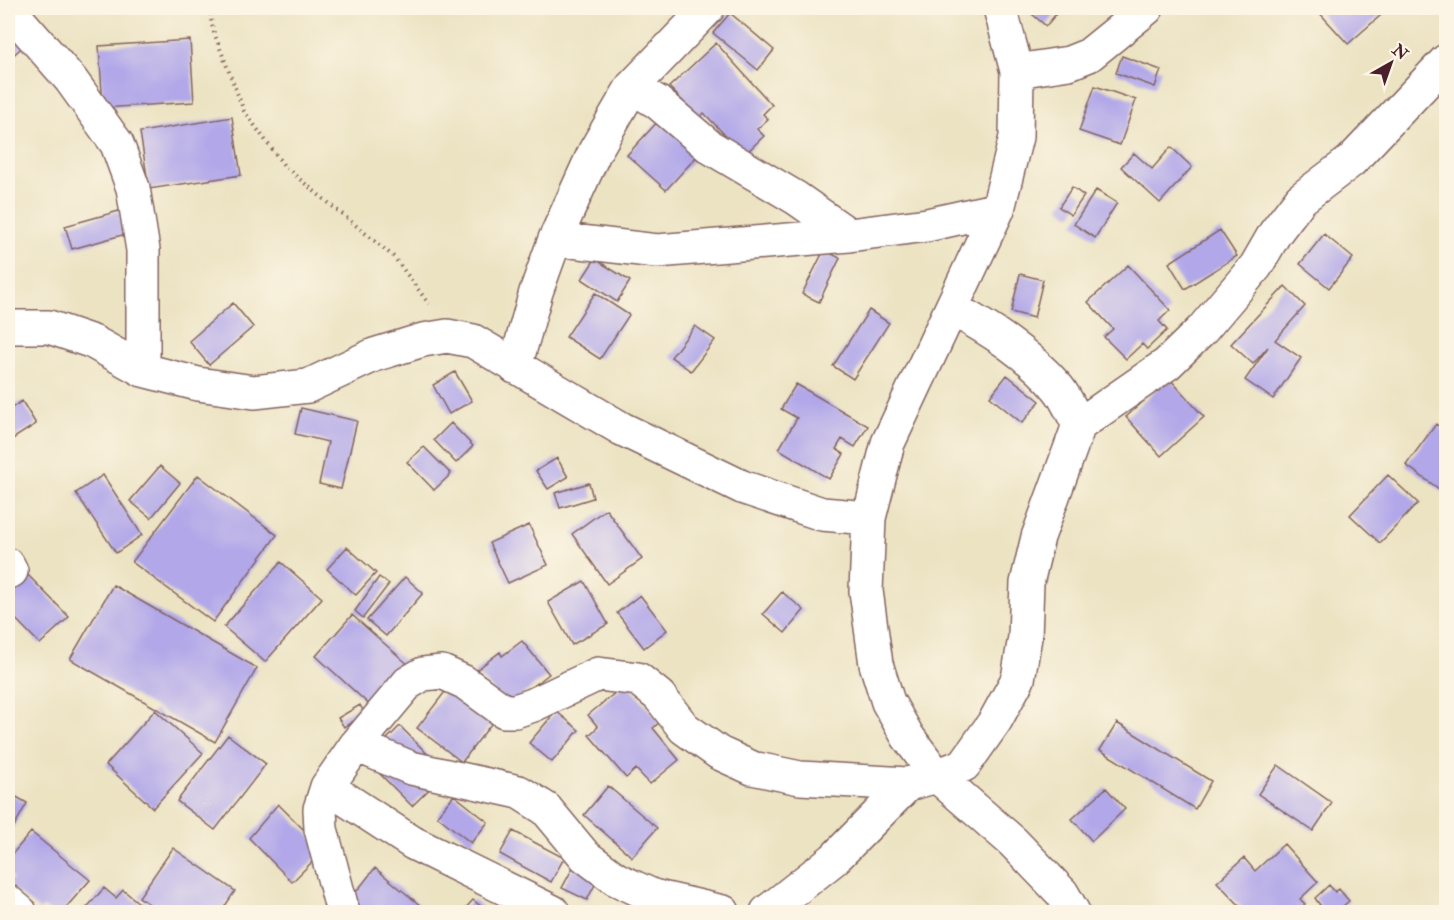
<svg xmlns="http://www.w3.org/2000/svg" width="1454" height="920" viewBox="0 0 1454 920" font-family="'IM FELL Double Pica',serif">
<rect width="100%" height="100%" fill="#fcf5e5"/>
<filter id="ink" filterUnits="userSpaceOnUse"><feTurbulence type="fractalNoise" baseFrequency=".0167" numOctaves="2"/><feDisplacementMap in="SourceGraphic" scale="12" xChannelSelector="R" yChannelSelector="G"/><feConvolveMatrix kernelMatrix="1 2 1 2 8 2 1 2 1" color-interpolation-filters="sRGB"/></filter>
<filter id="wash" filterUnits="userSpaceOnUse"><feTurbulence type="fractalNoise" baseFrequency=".008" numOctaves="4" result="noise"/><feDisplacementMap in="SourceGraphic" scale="24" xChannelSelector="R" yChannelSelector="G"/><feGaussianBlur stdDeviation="1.35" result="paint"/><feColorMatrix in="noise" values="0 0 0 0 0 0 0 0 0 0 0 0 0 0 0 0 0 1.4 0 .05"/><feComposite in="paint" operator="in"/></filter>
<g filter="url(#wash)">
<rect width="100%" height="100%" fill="#ece3c3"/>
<g id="blocks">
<path fill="#b1a7e9" d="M 1025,8 L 1061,8 L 1046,26 Z
M 1318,8 L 1389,8 L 1348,44 L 1316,9 Z
M 730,13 L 774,50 L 758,70 L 713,33 Z
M 8,17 L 29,41 L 8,60 Z
M 190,40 L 194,102 L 103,108 L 99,46 Z
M 716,43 L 772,105 L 763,114 L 768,119 L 757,129 L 764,136 L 744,155 L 704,113 L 699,118 L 669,87 Z
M 1122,56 L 1161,70 L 1155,87 L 1116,73 Z
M 1095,86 L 1136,100 L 1120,145 L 1079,131 Z
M 232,117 L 241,175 L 149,189 L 140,132 Z
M 660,119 L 699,154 L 666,190 L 627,155 Z
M 1171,147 L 1192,167 L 1160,203 L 1121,167 L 1134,153 L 1152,169 Z
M 1072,187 L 1084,196 L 1071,215 L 1059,207 Z
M 1096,190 L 1117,203 L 1095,238 L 1074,224 Z
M 126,209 L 133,232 L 72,249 L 65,226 Z
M 1220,230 L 1237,256 L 1185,289 L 1169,263 Z
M 1324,234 L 1353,258 L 1329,288 L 1300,264 Z
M 824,250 L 840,258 L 819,302 L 802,294 Z
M 595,259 L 630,281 L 617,302 L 582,279 Z
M 1128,265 L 1170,310 L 1159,321 L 1167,330 L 1147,349 L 1142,344 L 1126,359 L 1104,337 L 1113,329 L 1088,302 Z
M 1020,274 L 1043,280 L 1034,318 L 1011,312 Z
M 1285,286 L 1305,306 L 1275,340 L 1301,358 L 1273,399 L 1245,380 L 1268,347 L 1253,364 L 1231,344 Z
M 595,293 L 629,315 L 600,359 L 566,337 Z
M 233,303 L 253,327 L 209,365 L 189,341 Z
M 869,310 L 889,323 L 853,379 L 833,366 Z
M 695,326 L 715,340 L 691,371 L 671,357 Z
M 455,372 L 472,401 L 449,414 L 433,385 Z
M 1007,375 L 1040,401 L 1022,423 L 990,397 Z
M 1169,378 L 1204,417 L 1161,456 L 1126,417 Z
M 796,384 L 868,426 L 855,447 L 842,439 L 836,449 L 844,454 L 829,479 L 779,449 L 797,418 L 781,409 Z
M 22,401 L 36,424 L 8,442 L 8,410 Z
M 301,408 L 357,421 L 341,489 L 319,484 L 328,442 L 295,434 Z
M 451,423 L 473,446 L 456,463 L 434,440 Z
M 1436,424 L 1446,432 L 1446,494 L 1406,465 Z
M 424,447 L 451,474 L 434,490 L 407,462 Z
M 557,458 L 568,477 L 548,489 L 536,471 Z
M 160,466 L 180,483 L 151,518 L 130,501 Z
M 103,475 L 142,535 L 116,553 L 76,493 Z
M 198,475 L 277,535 L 213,622 L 132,562 Z
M 1388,475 L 1418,503 L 1380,543 L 1350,515 Z
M 589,483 L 593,498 L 560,508 L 555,493 Z
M 606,509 L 642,559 L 607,584 L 572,534 Z
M 529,525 L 548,565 L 508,583 L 489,543 Z
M 347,547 L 376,573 L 356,595 L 327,569 Z
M 281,562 L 322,598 L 265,662 L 224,627 Z
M 26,573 L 69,617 L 40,644 L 8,611 L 8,591 Z
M 379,577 L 389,584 L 363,618 L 355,611 Z
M 405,577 L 423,593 L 386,636 L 367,620 Z
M 584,581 L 608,624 L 572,645 L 548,602 Z
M 113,585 L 257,668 L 215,742 L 70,659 Z
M 782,592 L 804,610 L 785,633 L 763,614 Z
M 640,595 L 667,630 L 644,648 L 617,613 Z
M 352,615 L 411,667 L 374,709 L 316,656 Z
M 522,641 L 549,674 L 509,705 L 474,672 L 500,652 L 502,656 Z
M 627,683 L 660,722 L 653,728 L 679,760 L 650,784 L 636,769 L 626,778 L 589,735 L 598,727 L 588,715 Z
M 451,684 L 495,719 L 462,762 L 417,728 Z
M 360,705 L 365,714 L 344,727 L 338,718 Z
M 155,710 L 203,753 L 153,808 L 106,765 Z
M 556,711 L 579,730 L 552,762 L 529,743 Z
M 1117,723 L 1211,781 L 1195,809 L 1100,750 Z
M 400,726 L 446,773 L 412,806 L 366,760 Z
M 228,735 L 266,764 L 215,830 L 177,801 Z
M 1278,765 L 1332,803 L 1313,831 L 1258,794 Z
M 608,786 L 657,828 L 632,857 L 584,815 Z
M 1106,788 L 1125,809 L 1092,841 L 1072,819 Z
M 8,792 L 27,803 L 8,837 Z
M 454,795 L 488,822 L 471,843 L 437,816 Z
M 278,804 L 324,850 L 292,882 L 249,838 Z
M 513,831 L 564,858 L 551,882 L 500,854 Z
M 31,832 L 90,880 L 62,912 L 51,912 L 44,907 L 40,911 L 8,885 L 13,878 L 8,873 L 8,859 Z
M 1284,844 L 1318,882 L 1300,899 L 1305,904 L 1296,912 L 1246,912 L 1217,882 L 1244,858 L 1255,871 Z
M 173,848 L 235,891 L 221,912 L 161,912 L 139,897 Z
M 577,860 L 601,873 L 587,900 L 562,888 Z
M 375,868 L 421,906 L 416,912 L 362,912 L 349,901 Z
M 1329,885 L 1335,892 L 1339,889 L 1349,901 L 1343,906 L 1348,912 L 1312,912 L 1320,905 L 1315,898 Z
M 104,888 L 116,898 L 123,890 L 150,912 L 83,912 Z
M 473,900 L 488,912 L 462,912 Z"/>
</g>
</g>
<g filter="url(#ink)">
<use href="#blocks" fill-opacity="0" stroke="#836460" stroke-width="1.5"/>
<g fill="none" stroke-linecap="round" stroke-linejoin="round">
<defs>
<path id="minor" d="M 8,8 L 71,80 L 117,144 L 133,188 L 143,250 L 143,370
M 1000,8 L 1017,71 L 1016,137 L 998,209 L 888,443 L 869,518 L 866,591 L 876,664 L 888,702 L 908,737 L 937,776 L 1013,842 L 1062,893 L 1073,912
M 1017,71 L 1069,63 L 1089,55 L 1147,8
M 632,87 L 657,102 L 710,147 L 796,198 L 849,235
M 555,239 L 657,251 L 849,235 L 927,225 L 998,209
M 8,327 L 49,327 L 93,342 L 143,370 L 198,384 L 254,392 L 308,386 L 374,355 L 423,340 L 447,336 L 473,341 L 622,429 L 742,487 L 822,514 L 869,518
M 515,367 L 536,292 L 555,239 L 595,151 L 632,87 L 708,8
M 1079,425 L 1167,364 L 1202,330 L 1256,266 L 1275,233 L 1301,199 L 1351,161 L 1446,61
M 8,565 L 11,571
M 356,745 L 411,768 L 519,792 L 546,809 L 585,856 L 616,879 L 653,896 L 723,912
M 327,787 L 413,843 L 553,912
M 8,902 L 20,912
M 343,912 L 321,829 L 320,809 L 327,787 L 356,745 L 408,683 L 423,674 L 442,672 L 464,682 L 504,711 L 515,711 L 533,705 L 598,674 L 638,679 L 659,696 L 684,728 L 719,753 L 752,768 L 800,778 L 908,784
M 767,912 L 834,859 L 908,784 L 937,776 L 964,765 L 995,721 L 1018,679 L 1025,637 L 1027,583 L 1038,537 L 1079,425 C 1072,413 1067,399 1058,388 C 1029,354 991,330 953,309"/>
</defs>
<use href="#minor" stroke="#836460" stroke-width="36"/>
<path stroke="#836460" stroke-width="4" stroke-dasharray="1.5 4.5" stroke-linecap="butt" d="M 209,8 L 213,30 L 244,111 L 285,167 L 394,257 L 429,304"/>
<use href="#minor" stroke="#fff" stroke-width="33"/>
</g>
</g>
<rect width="1454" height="920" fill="none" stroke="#fcf5e5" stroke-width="30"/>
<g transform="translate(1391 63) rotate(40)" stroke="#fcf5e5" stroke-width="4.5" paint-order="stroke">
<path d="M0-4.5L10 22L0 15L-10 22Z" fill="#4a1f2b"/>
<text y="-9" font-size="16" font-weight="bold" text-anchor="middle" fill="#4a1f2b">N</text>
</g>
</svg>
